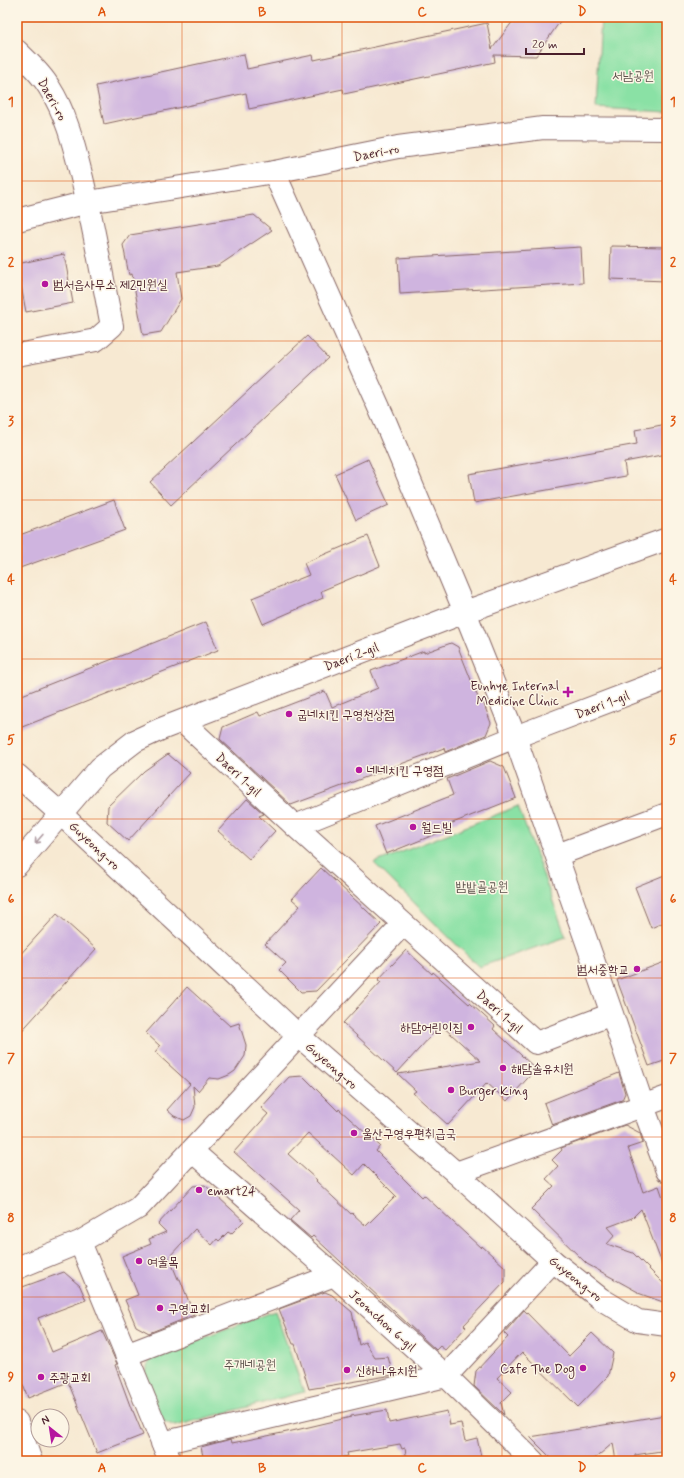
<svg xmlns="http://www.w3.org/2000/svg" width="684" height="1478" viewBox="0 0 684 1478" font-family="Mynerve,'Poor Story',sans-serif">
<rect width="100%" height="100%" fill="#fcf5e5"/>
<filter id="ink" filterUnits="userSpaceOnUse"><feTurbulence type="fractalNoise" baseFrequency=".025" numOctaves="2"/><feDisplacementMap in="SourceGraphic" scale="8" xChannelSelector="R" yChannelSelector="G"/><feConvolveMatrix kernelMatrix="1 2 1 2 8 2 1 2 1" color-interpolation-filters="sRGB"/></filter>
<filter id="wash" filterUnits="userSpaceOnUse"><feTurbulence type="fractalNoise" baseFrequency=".012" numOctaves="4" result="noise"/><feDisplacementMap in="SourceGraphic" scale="16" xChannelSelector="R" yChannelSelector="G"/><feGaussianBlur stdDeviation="0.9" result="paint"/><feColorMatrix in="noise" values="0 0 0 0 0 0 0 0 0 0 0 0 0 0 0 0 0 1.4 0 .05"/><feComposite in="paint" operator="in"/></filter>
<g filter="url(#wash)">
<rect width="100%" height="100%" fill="#f7e9d2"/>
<path fill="#8ae1a5" stroke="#6a8068" d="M 601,17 L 667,17 L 667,112 L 596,108 Z
M 518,806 L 566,937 L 479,967 L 374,863 Z
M 275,1311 L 304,1392 L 175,1426 L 159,1419 L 144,1373 L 151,1358 Z"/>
<g id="blocks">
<path fill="#cfb4df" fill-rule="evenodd" d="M 516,17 L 563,17 L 536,56 L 494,55 L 495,62 L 344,94 L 343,89 L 249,109 L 246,93 L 104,124 L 96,86 L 244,54 L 247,69 L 313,55 L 314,60 L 487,23 L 492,49 Z
M 254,215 L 272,230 L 218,266 L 177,272 L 181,299 L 161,332 L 143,335 L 132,274 L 129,275 L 123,245 L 130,235 Z
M 611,246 L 667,247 L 667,281 L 610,279 Z
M 581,247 L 583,283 L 400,294 L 398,258 Z
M 64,254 L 73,303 L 26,312 L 17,264 Z
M 307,336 L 328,358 L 171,505 L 150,482 Z
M 667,424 L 667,454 L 624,462 L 626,476 L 474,503 L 469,474 L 637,444 L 635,430 Z
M 368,459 L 389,505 L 356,520 L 335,474 Z
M 114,500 L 125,530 L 17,569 L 17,536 Z
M 368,536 L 380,566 L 321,591 L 323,598 L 263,624 L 252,598 L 309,575 L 304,563 Z
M 206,622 L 218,650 L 17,729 L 17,697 Z
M 451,643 L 458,647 L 479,700 L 482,699 L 491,723 L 486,735 L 445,752 L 444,748 L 291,805 L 220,739 L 223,727 L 258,712 L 260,716 L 325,691 L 332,707 L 378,688 L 371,671 L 424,651 L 424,653 Z
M 168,754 L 190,773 L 128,841 L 107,822 L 108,806 L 144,771 Z
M 490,761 L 504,767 L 516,798 L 450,824 L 451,828 L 386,854 L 375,826 L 453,795 L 447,779 Z
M 247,799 L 264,814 L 259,816 L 275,831 L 249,859 L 218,831 Z
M 321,868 L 381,924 L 316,991 L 301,992 L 279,970 L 286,963 L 265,944 L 300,906 L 292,899 Z
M 667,874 L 667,921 L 651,928 L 635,887 Z
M 57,914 L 96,949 L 17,1036 L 17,958 Z
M 406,950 L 432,974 L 433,972 L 469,1004 L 470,1003 L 495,1026 L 493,1029 L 536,1069 L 507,1101 L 487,1083 L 448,1125 L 413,1093 L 416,1091 L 398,1074 L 481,1061 L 441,1025 L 397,1073 L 343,1023 L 381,982 L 378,980 Z
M 667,961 L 667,1060 L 649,1066 L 617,980 Z
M 187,987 L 230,1026 L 239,1023 L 246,1045 L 245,1056 L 235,1071 L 229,1075 L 219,1079 L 209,1078 L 198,1091 L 193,1086 L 195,1107 L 191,1116 L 184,1120 L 174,1116 L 167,1110 L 190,1084 L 155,1052 L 160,1046 L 146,1033 Z
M 619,1073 L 625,1093 L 622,1100 L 552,1125 L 544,1103 Z
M 303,1076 L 338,1111 L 339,1109 L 380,1146 L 376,1151 L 422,1197 L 424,1195 L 481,1248 L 482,1246 L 505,1267 L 505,1282 L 464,1325 L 466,1327 L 445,1350 L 440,1346 L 436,1350 L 313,1236 L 311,1238 L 290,1220 L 299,1210 L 234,1152 L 268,1114 L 261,1108 L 289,1077 ZM 308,1133 L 354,1175 L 364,1164 L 396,1196 L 366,1226 L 352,1213 L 351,1214 L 316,1181 L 317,1180 L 288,1154 Z
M 625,1125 L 640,1133 L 643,1143 L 628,1148 L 643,1192 L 659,1186 L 667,1209 L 667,1274 L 666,1274 L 641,1209 L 632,1218 L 608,1227 L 615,1235 L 607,1244 L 633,1253 L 667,1287 L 663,1302 L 638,1293 L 638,1292 L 587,1264 L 531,1209 L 554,1186 L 546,1179 L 558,1166 L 552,1160 L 562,1150 L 561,1148 Z
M 205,1185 L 244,1221 L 231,1234 L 228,1232 L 219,1241 L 217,1239 L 212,1245 L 195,1229 L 169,1257 L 178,1279 L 180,1279 L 194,1315 L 149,1333 L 136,1326 L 125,1300 L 138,1295 L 122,1256 L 151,1244 L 149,1239 L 166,1232 L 158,1224 L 193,1186 Z
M 64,1272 L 80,1286 L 86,1300 L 38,1318 L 52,1352 L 102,1331 L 117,1364 L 115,1365 L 132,1411 L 133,1411 L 143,1435 L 97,1453 L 68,1382 L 28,1398 L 17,1369 L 17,1289 Z
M 325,1292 L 332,1295 L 352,1312 L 359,1345 L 365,1342 L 375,1358 L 388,1357 L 393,1375 L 309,1389 L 295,1344 L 293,1344 L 279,1309 Z
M 524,1310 L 569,1356 L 592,1333 L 613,1353 L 608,1376 L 578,1407 L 522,1352 L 497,1378 L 512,1392 L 501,1403 L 504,1415 L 474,1386 L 476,1371 L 508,1337 L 504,1333 Z
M 387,1410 L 389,1423 L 447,1411 L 450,1425 L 461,1423 L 465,1441 L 477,1438 L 482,1461 L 407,1461 L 405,1448 L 402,1449 L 400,1444 L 347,1453 L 348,1456 L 325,1461 L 204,1461 L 201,1447 L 231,1439 L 232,1443 L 292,1431 L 351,1417 L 351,1416 Z
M 665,1415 L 667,1426 L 667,1450 L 635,1455 L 635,1458 L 616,1461 L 613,1443 L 592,1461 L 554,1461 L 530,1437 Z"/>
</g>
</g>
<g filter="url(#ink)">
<use href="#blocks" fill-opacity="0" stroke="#876665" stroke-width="1"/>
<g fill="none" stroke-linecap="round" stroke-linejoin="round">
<defs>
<path id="minor" d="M 17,51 C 28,62 41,73 49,87 C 67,115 74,146 82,178 C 94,227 102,277 112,326 L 96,340 L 17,355
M 274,172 L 385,421 L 465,612 L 515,737 L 612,1014 L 643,1106 L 667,1171
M 183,722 L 295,826 L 536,1043 L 612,1014
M 295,826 L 515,737 L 667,679
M 557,855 L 667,814
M 17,865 L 100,768 L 135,741 L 161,729 L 465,612 L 667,539
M 192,1151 L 334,1275 L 446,1376 L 533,1461
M 456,1173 L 667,1097
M 80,1242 L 170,1461
M 17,1268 L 80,1242 L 138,1208 L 403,924
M 126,1355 L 334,1275
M 446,1376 L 553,1261
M 17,1422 L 31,1461
M 162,1443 L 446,1376"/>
<path id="major" d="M 17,220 L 88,202 L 274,172 L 398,147 L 543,128 L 667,129
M 17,775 L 61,814 L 299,1036 L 456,1173 L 553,1261 L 601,1299 L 638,1321 L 667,1325"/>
</defs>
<use href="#minor" stroke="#876665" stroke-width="24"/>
<use href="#major" stroke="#876665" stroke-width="24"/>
<use href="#minor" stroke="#fff" stroke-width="22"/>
<use href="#major" stroke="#fff" stroke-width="22"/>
</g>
<defs><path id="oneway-shaft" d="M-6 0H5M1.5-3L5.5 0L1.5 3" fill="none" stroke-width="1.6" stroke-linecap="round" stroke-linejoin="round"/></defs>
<use stroke="#ae9aa0" href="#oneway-shaft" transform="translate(39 839) rotate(131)"/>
</g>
<path fill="none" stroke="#e0560e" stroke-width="1" stroke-opacity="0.55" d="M 182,17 L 182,1461M 342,17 L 342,1461M 502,17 L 502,1461M 17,181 L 667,181M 17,341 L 667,341M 17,500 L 667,500M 17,659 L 667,659M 17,819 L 667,819M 17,978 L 667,978M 17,1137 L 667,1137M 17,1297 L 667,1297"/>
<g fill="#b5179e" stroke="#fcf5e5" stroke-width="1.5">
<circle cx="45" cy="284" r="4"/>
<path d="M566 686h4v4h4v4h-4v4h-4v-4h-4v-4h4z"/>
<circle cx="289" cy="714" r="4"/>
<circle cx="359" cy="770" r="4"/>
<circle cx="413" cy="827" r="4"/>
<circle cx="637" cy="969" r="4"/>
<circle cx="471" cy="1027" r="4"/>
<circle cx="503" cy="1068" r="4"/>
<circle cx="451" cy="1090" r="4"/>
<circle cx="354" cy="1133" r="4"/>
<circle cx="199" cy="1190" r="4"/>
<circle cx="139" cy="1261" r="4"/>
<circle cx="160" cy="1308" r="4"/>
<circle cx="583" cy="1368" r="4"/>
<circle cx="347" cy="1370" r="4"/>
<circle cx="41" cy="1377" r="4"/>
</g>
<g text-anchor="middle" stroke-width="3" stroke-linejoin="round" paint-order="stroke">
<g font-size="13" fill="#5a504a" stroke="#fcf5e5">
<text x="633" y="80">서남공원</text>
<text x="482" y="891">밤밭골공원</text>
<text x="250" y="1369">주개네공원</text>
</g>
<g font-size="13" fill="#4a1f2b" stroke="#fcf5e5">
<text transform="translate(53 99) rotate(61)" y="5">Daeri-ro</text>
<text transform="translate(376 152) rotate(-11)" y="5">Daeri-ro</text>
<text transform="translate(351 656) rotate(-21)" y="5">Daeri 2-gil</text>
<text transform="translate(602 704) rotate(-21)" y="5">Daeri 1-gil</text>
<text transform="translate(239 774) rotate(43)" y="5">Daeri 1-gil</text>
<text transform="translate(95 845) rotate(43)" y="5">Guyeong-ro</text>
<text transform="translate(500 1011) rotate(42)" y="5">Daeri 1-gil</text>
<text transform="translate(332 1065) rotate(41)" y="5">Guyeong-ro</text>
<text transform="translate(576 1278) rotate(39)" y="5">Guyeong-ro</text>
<text transform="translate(383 1320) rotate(42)" y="5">Jeomchon 6-gil</text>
</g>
<g font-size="13" fill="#4a1f2b" stroke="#fcf5e5" text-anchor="start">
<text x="53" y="289">범서읍사무소 제2민원실</text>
<text x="559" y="690" text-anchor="end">Eunhye Internal<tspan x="559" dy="15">Medicine Clinic</tspan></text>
<text x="297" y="719">굽네치킨 구영천상점</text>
<text x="367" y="775">네네치킨 구영점</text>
<text x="421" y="832">월드빌</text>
<text x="629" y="974" text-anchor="end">범서중학교</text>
<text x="463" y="1032" text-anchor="end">하담어린이집</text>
<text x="511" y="1073">해담솔유치원</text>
<text x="459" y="1095">Burger King</text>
<text x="362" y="1138">울산구영우편취급국</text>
<text x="207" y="1195">emart24</text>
<text x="147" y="1266">여울목</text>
<text x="168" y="1313">구영교회</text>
<text x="575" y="1373" text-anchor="end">Cafe The Dog</text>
<text x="355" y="1375">신하나유치원</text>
<text x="49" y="1382">주광교회</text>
</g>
</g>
<rect width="684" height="1478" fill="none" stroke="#fcf5e5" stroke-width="44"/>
<g transform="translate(50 1428) rotate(330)"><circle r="19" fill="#fcf5e5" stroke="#b59f9b"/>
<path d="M0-3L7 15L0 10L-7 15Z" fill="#b5179e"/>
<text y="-6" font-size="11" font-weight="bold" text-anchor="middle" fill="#4a1f2b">N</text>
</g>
<path d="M526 48v6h58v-6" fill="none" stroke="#4a1f2b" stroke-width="2"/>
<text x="532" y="48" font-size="12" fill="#4a1f2b" stroke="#fcf5e5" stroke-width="3" paint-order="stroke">20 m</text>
<rect x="22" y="22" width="640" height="1434" fill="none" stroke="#e0560e" stroke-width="1.5"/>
<g font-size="13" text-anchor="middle" font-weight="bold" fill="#e0560e">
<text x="102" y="16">A</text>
<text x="262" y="16">B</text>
<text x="422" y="16">C</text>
<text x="582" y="16">D</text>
<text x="11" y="106">1</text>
<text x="673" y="106">1</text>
<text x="11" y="266">2</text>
<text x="673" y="266">2</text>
<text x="11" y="425">3</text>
<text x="673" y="425">3</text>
<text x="11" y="584">4</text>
<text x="673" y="584">4</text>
<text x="11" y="744">5</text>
<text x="673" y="744">5</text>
<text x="11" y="903">6</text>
<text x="673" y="903">6</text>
<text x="11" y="1062">7</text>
<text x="673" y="1062">7</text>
<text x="11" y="1222">8</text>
<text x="673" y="1222">8</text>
<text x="11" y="1381">9</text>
<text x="673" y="1381">9</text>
<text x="102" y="1472">A</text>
<text x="262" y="1472">B</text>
<text x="422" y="1472">C</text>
<text x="582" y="1472">D</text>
</g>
</svg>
